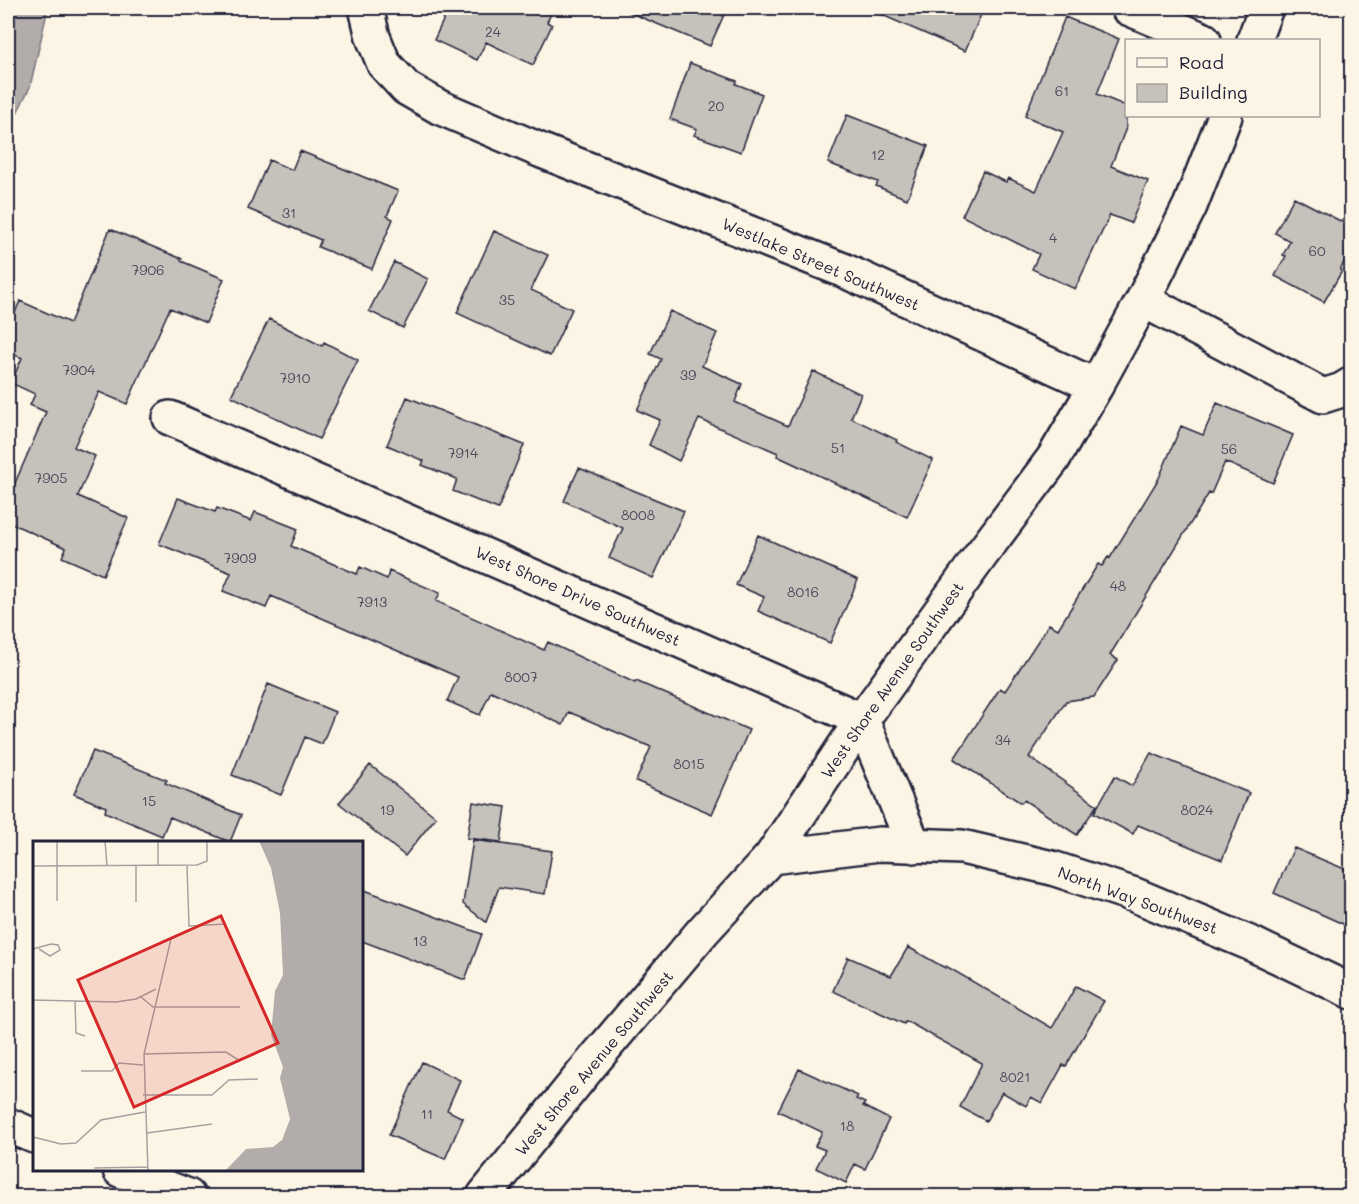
<svg xmlns="http://www.w3.org/2000/svg" width="1359" height="1204" viewBox="0 0 1359 1204" font-family="Mali,sans-serif">
<rect width="100%" height="100%" fill="#fcf5e5"/>
<filter id="ink" filterUnits="userSpaceOnUse"><feTurbulence type="fractalNoise" baseFrequency=".0167" numOctaves="2"/><feDisplacementMap in="SourceGraphic" scale="12" xChannelSelector="R" yChannelSelector="G"/><feConvolveMatrix kernelMatrix="1 2 1 2 8 2 1 2 1" color-interpolation-filters="sRGB"/></filter>
<g filter="url(#ink)">
<path fill="#b2adab" stroke="#78757e" stroke-width="1.5" d="M 8,8 L 48,8 L 30,87 L 8,131 Z"/>
<path fill="#c6c1bb" stroke="#22223b" stroke-width="1.5" d="M 449,8 L 554,8 L 547,22 L 552,25 L 533,65 L 486,42 L 477,60 L 434,40 Z
M 619,8 L 727,8 L 710,46 Z
M 866,8 L 984,8 L 965,51 Z
M 1065,17 L 1119,39 L 1097,94 L 1126,106 L 1126,128 L 1111,166 L 1148,181 L 1131,223 L 1110,215 L 1075,289 L 1032,269 L 1039,254 L 962,216 L 983,171 L 1006,182 L 1008,178 L 1036,191 L 1063,132 L 1025,116 Z
M 690,63 L 737,81 L 736,84 L 762,94 L 741,152 L 694,135 L 697,129 L 670,119 Z
M 847,115 L 928,146 L 907,199 L 876,186 L 878,182 L 828,163 Z
M 300,151 L 398,191 L 387,216 L 393,219 L 372,269 L 318,247 L 321,240 L 248,209 L 269,160 L 292,170 Z
M 1294,197 L 1352,227 L 1352,248 L 1340,270 L 1342,271 L 1324,302 L 1275,276 L 1286,256 L 1283,255 L 1290,241 L 1275,233 Z
M 110,229 L 182,259 L 181,261 L 224,279 L 206,323 L 170,308 L 127,404 L 99,392 L 74,447 L 95,456 L 78,496 L 128,518 L 103,575 L 62,557 L 66,548 L 8,522 L 8,499 L 46,412 L 30,405 L 35,394 L 11,383 L 22,358 L 8,352 L 8,329 L 20,301 L 70,323 Z
M 494,231 L 548,255 L 531,290 L 572,309 L 550,356 L 457,313 Z
M 394,262 L 428,279 L 403,328 L 369,311 Z
M 670,311 L 717,333 L 702,366 L 742,384 L 735,402 L 788,426 L 813,371 L 861,394 L 851,418 L 897,440 L 896,442 L 933,460 L 907,517 L 777,456 L 778,453 L 699,419 L 679,461 L 649,445 L 660,420 L 637,410 L 661,359 L 650,354 Z
M 269,319 L 322,346 L 324,342 L 358,360 L 319,439 L 231,396 Z
M 407,397 L 524,445 L 498,509 L 453,491 L 457,479 L 422,465 L 424,461 L 387,445 Z
M 1217,403 L 1293,435 L 1273,483 L 1225,462 L 1211,494 L 1209,493 L 1110,655 L 1118,660 L 1094,697 L 1066,701 L 1029,757 L 1097,805 L 1077,835 L 1024,800 L 1021,803 L 954,759 L 1000,688 L 1005,691 L 1049,624 L 1058,629 L 1098,564 L 1102,566 L 1108,557 L 1110,558 L 1159,478 L 1181,426 L 1203,435 Z
M 579,468 L 684,511 L 653,578 L 609,558 L 623,528 L 564,501 Z
M 178,498 L 215,512 L 217,508 L 251,521 L 255,512 L 298,529 L 291,546 L 357,574 L 360,567 L 387,579 L 389,571 L 440,593 L 436,601 L 544,650 L 548,642 L 635,683 L 636,681 L 749,730 L 712,814 L 636,781 L 651,747 L 569,712 L 563,725 L 491,691 L 480,715 L 447,701 L 458,677 L 271,596 L 266,608 L 223,591 L 231,573 L 159,544 Z
M 758,535 L 858,580 L 830,643 L 758,611 L 764,597 L 736,585 Z
M 268,684 L 335,712 L 322,744 L 305,737 L 281,795 L 232,775 Z
M 93,751 L 167,780 L 165,783 L 241,815 L 230,842 L 170,817 L 162,836 L 105,812 L 106,807 L 74,794 Z
M 1151,753 L 1249,793 L 1222,860 L 1138,825 L 1133,834 L 1094,813 L 1115,776 L 1132,786 Z
M 370,765 L 436,817 L 405,856 L 339,803 Z
M 473,802 L 506,807 L 501,842 L 467,838 Z
M 473,840 L 552,851 L 545,894 L 499,887 L 486,922 L 463,904 Z
M 1294,848 L 1352,872 L 1352,928 L 1274,893 Z
M 362,889 L 482,934 L 465,980 L 362,941 Z
M 908,947 L 945,968 L 946,966 L 1052,1028 L 1076,986 L 1104,1001 L 1066,1066 L 1063,1065 L 1042,1103 L 1031,1097 L 1026,1106 L 1002,1092 L 986,1121 L 960,1107 L 982,1063 L 906,1021 L 904,1024 L 833,991 L 848,957 L 891,976 Z
M 422,1062 L 460,1080 L 447,1110 L 463,1118 L 445,1159 L 389,1135 Z
M 799,1069 L 858,1096 L 856,1099 L 865,1103 L 863,1106 L 889,1119 L 865,1169 L 855,1164 L 846,1183 L 816,1168 L 825,1150 L 815,1146 L 822,1132 L 778,1111 Z"/>
<g fill="none" stroke-linecap="round" stroke-linejoin="round">
<defs>
<path id="minor" d="M 366,8 L 373,37 L 384,64 L 406,88 L 439,107 L 542,151 L 843,270 L 1096,386
M 1128,8 L 1204,40
M 1254,40 L 1266,8
M 1143,300 L 1323,396 L 1342,390 L 1352,384
M 170,418 L 862,720 L 914,846
M 771,857 L 880,844 L 962,847 L 1052,868 L 1135,895 L 1252,944 L 1352,992
M 8,1125 L 34,1136
M 120,1170 L 188,1196
M 484,1196 L 590,1065 L 703,931 L 771,857 L 862,720 L 981,555 L 1053,459 L 1096,386 L 1143,300 L 1190,206 L 1225,116"/>
</defs>
<use href="#minor" stroke="#22223b" stroke-width="38"/>
<use href="#minor" stroke="#fcf5e5" stroke-width="33"/>
</g>
</g>
<g text-anchor="middle" stroke-width="4.5" stroke-linejoin="round" paint-order="stroke">
<g font-size="14" fill="#4b4a5b">
<text x="493" y="37">24</text>
<text x="1062" y="96">61</text>
<text x="716" y="111">20</text>
<text x="878" y="160">12</text>
<text x="289" y="218">31</text>
<text x="1053" y="243">4</text>
<text x="1317" y="256">60</text>
<text x="148" y="275">7906</text>
<text x="507" y="305">35</text>
<text x="79" y="375">7904</text>
<text x="688" y="380">39</text>
<text x="295" y="383">7910</text>
<text x="838" y="453">51</text>
<text x="1229" y="454">56</text>
<text x="463" y="458">7914</text>
<text x="51" y="483">7905</text>
<text x="638" y="520">8008</text>
<text x="240" y="563">7909</text>
<text x="1118" y="591">48</text>
<text x="803" y="597">8016</text>
<text x="372" y="607">7913</text>
<text x="521" y="682">8007</text>
<text x="1003" y="745">34</text>
<text x="689" y="769">8015</text>
<text x="149" y="806">15</text>
<text x="387" y="815">19</text>
<text x="1197" y="815">8024</text>
<text x="420" y="946">13</text>
<text x="1015" y="1082">8021</text>
<text x="427" y="1119">11</text>
<text x="847" y="1131">18</text>
</g>
<g font-size="16" fill="#22223b" stroke="#fcf5e5">
<text transform="translate(821 264) rotate(23)" y="6">Westlake Street Southwest</text>
<text transform="translate(578 596) rotate(24)" y="6">West Shore Drive Southwest</text>
<text transform="translate(892 680) rotate(-55)" y="6">West Shore Avenue Southwest</text>
<text transform="translate(1138 900) rotate(20)" y="6">North Way Southwest</text>
<text transform="translate(594 1063) rotate(-50)" y="6">West Shore Avenue Southwest</text>
</g>
</g>
<g transform="translate(33 841)">
<rect width="330" height="330" fill="#fcf5e5"/>
<path d="M 226,0 L 330,0 L 330,330 L 192,330 L 213,308 L 240,306 L 249,299 L 257,278 L 247,237 L 250,226 L 238,194 L 242,150 L 250,134 L 247,72 L 238,27 Z" fill="#b2adab"/>
<path fill="none" stroke="#a5a1a1" stroke-width="1.5" d="M 24,0 L 24,60M 72,0 L 74,25M 125,0 L 125,25M 0,25 L 164,24 L 174,20 L 174,0M 154,25 L 156,85 L 193,83M 103,61 L 103,25M 0,108 L 18,103 L 25,104 L 27,109 L 17,115 L 6,108M 108,156 L 120,166 L 207,166M 0,159 L 83,161 L 103,158 L 123,148M 42,160 L 43,192 L 52,195M 111,213 L 193,211 L 207,220M 48,230 L 79,230 L 86,222 L 110,224M 110,254 L 179,254 L 196,239 L 225,238M 114,292 L 179,283M 0,296 L 28,303 L 43,302 L 68,279 L 112,271M 61,327 L 115,326M 115,330 L 111,213 L 138,98"/>
<path fill="#d62828" fill-opacity="0.15" stroke="#d62828" stroke-width="3" d="M 188,75 L 245,202 L 101,266 L 45,139 Z"/>
<rect width="330" height="330" fill="none" stroke="#22223b" stroke-width="3"/>
</g>
<rect width="1359" height="1204" fill="none" stroke="#fcf5e5" stroke-width="30"/>
<rect x="15" y="15" width="1329" height="1174" fill="none" stroke="#22223b" stroke-width="2" filter="url(#ink)"/>
<rect x="1125" y="39" width="195" height="78" fill="#fcf5e5" stroke="#a5a1a1" stroke-width="1.5"/>
<rect x="1137" y="58" width="30" height="9" fill="#fcf5e5" stroke="#a5a1a1" stroke-width="1.5"/>
<text x="1179" y="69" font-size="18" fill="#22223b">Road</text>
<rect x="1137" y="84" width="30" height="18" fill="#c6c1bb" stroke="#a5a1a1" stroke-width="1.5"/>
<text x="1179" y="99" font-size="18" fill="#22223b">Building</text>
</svg>
